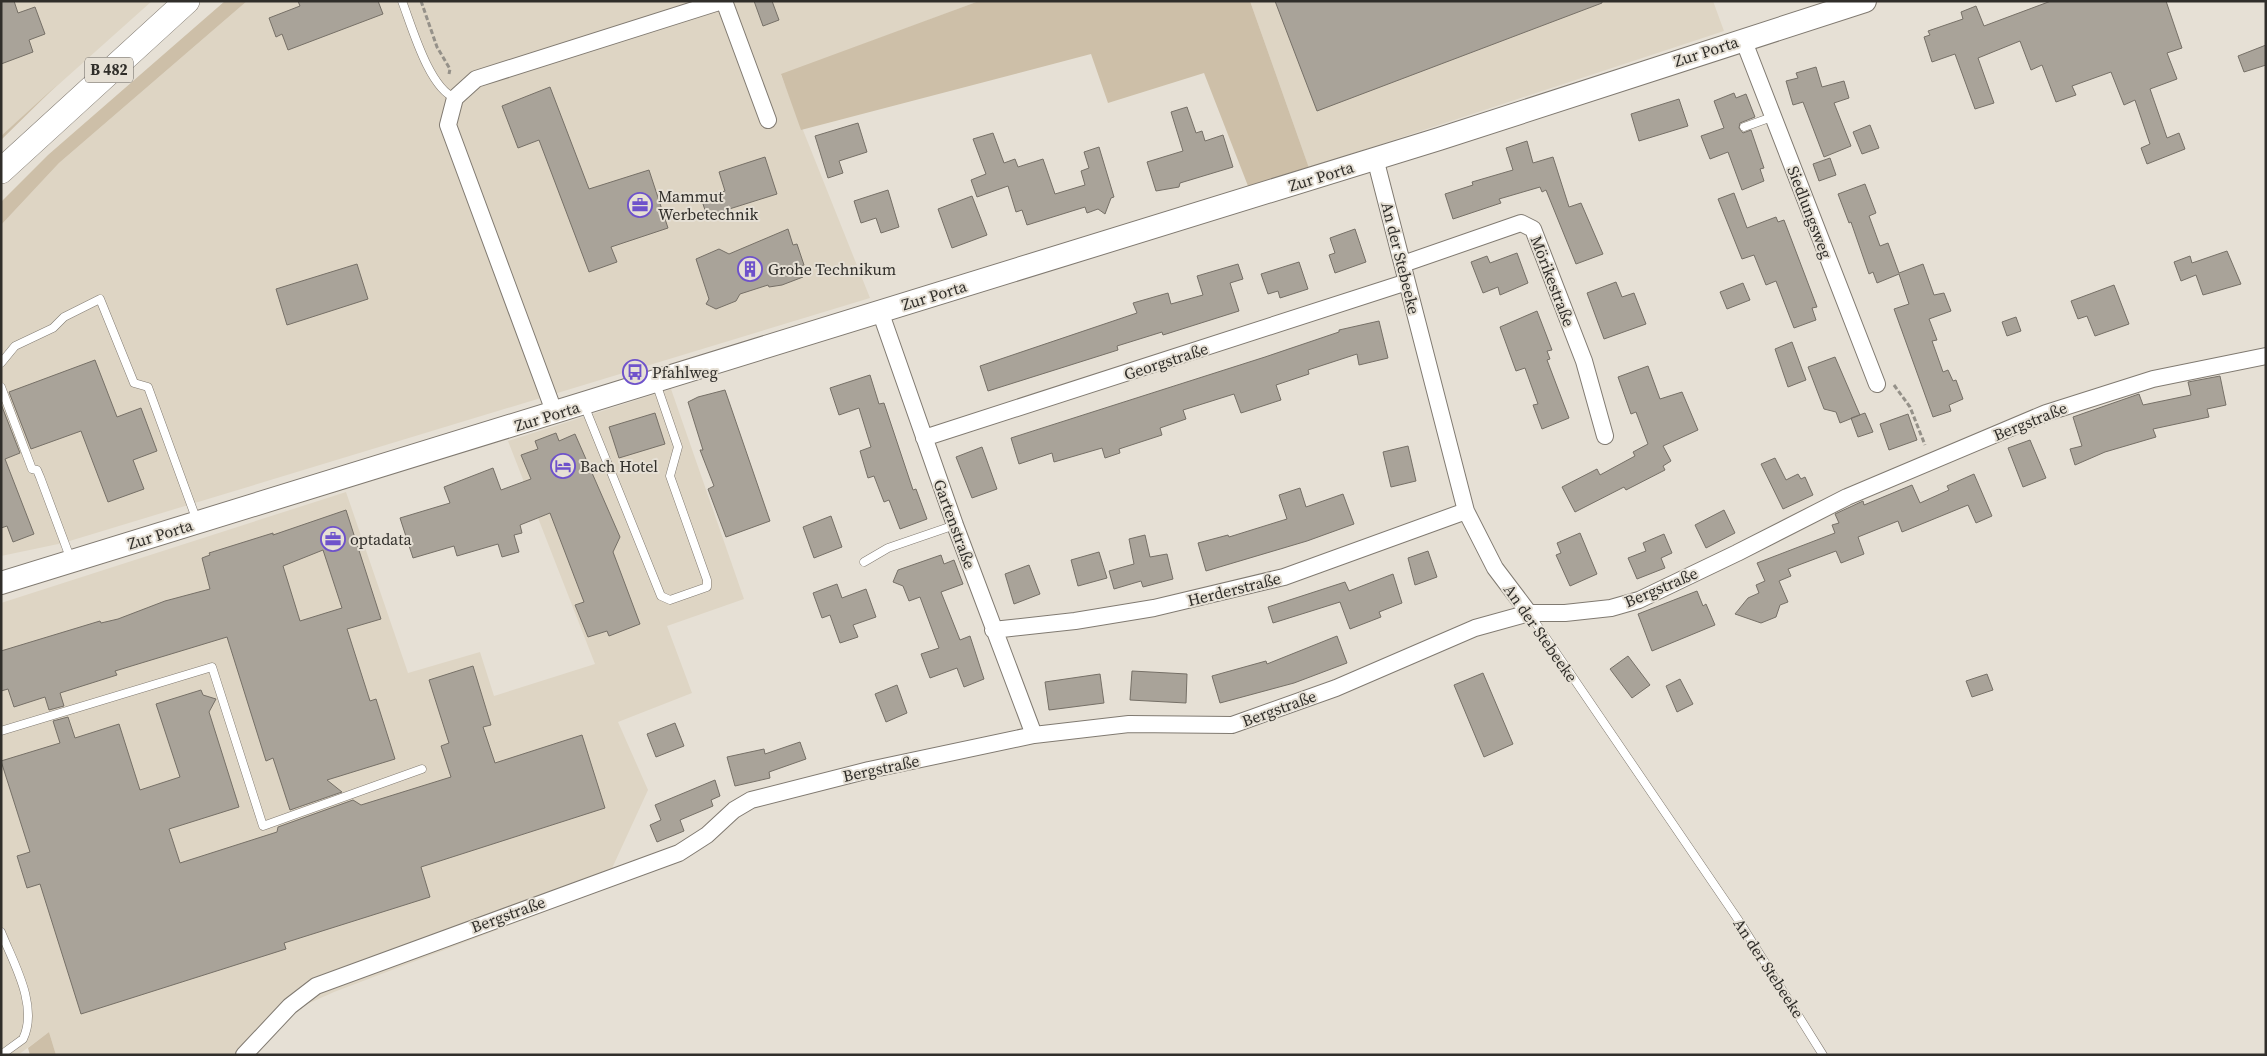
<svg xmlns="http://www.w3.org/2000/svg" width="2267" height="1056" viewBox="0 0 2267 1056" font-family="'Source Serif 4',serif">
<rect width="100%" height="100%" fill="#e6e0d5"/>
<path fill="#ded5c4" d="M 1,1 L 152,1 L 1,136 Z
M 247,1 L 979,1 L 781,75 L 870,298 L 63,543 L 1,556 L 1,225 L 59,163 Z
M 1250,1 L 1713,1 L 1724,31 L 1309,168 Z
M 671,389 L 744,599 L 667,626 L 692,693 L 618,722 L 648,790 L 602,890 L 334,992 L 296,1009 L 253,1055 L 56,1055 L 49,1032 L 18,1055 L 1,1055 L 1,603 L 346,492 L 408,673 L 480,652 L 494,696 L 595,664 L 508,441 Z"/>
<path fill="#cdbfa8" d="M 225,1 L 247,1 L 59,163 L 1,225 L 1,202 L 48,155 Z
M 979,1 L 1250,1 L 1309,168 L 1248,186 L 1204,73 L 1108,103 L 1091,54 L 801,130 L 781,74 Z
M 57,85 L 1,140 L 1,136 Z
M 49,1032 L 56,1055 L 30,1055 L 28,1048 Z"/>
<path fill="#a9a399" stroke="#767067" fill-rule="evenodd" d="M 1,1 L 14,1 L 18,13 L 35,7 L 45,34 L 29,40 L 33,52 L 1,64 Z
M 298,1 L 378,1 L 383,14 L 288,50 L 282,34 L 276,37 L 269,18 L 300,6 Z
M 754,1 L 772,1 L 779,20 L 763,26 Z
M 1275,1 L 1602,1 L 1602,3 L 1317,111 Z
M 2051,1 L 2166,1 L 2182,48 L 2167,53 L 2177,79 L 2150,89 L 2167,138 L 2179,133 L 2185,149 L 2147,164 L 2141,148 L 2150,144 L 2135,100 L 2124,105 L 2111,72 L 2072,86 L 2076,95 L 2056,102 L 2042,65 L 2031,70 L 2020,41 L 1978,58 L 1994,103 L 1975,109 L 1955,54 L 1932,62 L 1924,37 L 1930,35 L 1928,31 L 1963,19 L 1961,12 L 1976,6 L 1984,26 Z
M 2266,45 L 2266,65 L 2244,72 L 2238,56 Z
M 1816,67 L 1822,87 L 1844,81 L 1849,98 L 1834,103 L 1851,146 L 1824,157 L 1803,102 L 1793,105 L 1786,81 L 1798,78 L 1796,73 Z
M 550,87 L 589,189 L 649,170 L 668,228 L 611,247 L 617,262 L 589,272 L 539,140 L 518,148 L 502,106 Z
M 1734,93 L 1736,98 L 1746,94 L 1755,117 L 1740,123 L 1739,128 L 1743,133 L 1751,130 L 1764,168 L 1760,169 L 1764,181 L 1742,190 L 1728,152 L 1710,159 L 1701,136 L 1724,128 L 1714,101 Z
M 1679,99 L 1688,126 L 1639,141 L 1631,114 Z
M 1187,107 L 1196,133 L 1202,131 L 1205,141 L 1223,135 L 1233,167 L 1180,183 L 1179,187 L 1156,191 L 1147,162 L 1183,151 L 1171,112 Z
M 858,123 L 867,152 L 839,161 L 843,173 L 828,178 L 815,136 Z
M 1870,125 L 1879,148 L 1862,154 L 1853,132 Z
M 993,133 L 1004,163 L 1015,159 L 1018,167 L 1043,159 L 1055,194 L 1085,185 L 1081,171 L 1089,168 L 1084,152 L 1099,147 L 1114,197 L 1111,198 L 1105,214 L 1098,209 L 1087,213 L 1085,207 L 1027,225 L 1022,210 L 1016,212 L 1008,186 L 977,197 L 971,180 L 986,174 L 973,139 Z
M 1527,141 L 1533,163 L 1553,157 L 1569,207 L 1581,203 L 1603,254 L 1576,264 L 1546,190 L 1542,192 L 1540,187 L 1499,199 L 1501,203 L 1453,219 L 1445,194 L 1473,185 L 1472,182 L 1513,170 L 1506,148 Z
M 765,157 L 777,194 L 707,216 L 701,198 L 725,191 L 719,172 Z
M 1830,158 L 1836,175 L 1819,181 L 1813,164 Z
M 1865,184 L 1876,213 L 1869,216 L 1880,246 L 1888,243 L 1899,273 L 1923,264 L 1934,295 L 1944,293 L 1951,311 L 1929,319 L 1937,340 L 1932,341 L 1943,372 L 1948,370 L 1953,381 L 1956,380 L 1963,399 L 1949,405 L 1951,411 L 1933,417 L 1894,309 L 1909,304 L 1899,274 L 1877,283 L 1873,272 L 1869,274 L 1851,222 L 1849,223 L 1838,194 Z
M 888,190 L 899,227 L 881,233 L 876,218 L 861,223 L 854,201 Z
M 1734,193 L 1747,228 L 1776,217 L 1778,222 L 1784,220 L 1817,307 L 1812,308 L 1816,320 L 1794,328 L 1776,281 L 1766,285 L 1754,255 L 1742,259 L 1718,199 Z
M 972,196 L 987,235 L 952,248 L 938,209 Z
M 788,229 L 793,245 L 797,244 L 804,265 L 800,266 L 803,277 L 782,285 L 769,287 L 768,285 L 740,294 L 736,301 L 716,309 L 706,304 L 709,299 L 696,259 L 719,249 L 729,254 Z
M 1355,229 L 1366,262 L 1335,273 L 1329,255 L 1335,253 L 1330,238 Z
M 2227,251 L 2241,284 L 2203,295 L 2196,275 L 2181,281 L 2174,262 L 2190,256 L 2192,263 Z
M 1517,253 L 1528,283 L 1500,295 L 1498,287 L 1483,293 L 1471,262 L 1487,256 L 1490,263 Z
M 1299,262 L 1308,289 L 1280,298 L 1278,291 L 1268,294 L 1261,274 Z
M 357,264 L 368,299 L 287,325 L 276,289 Z
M 1238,264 L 1243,279 L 1230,283 L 1239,311 L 1163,335 L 1162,332 L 1117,346 L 1118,350 L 988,391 L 980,366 L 1137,313 L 1133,303 L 1168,293 L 1171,304 L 1203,295 L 1197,276 Z
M 1616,282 L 1622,297 L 1634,293 L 1646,324 L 1604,339 L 1587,293 Z
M 1743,283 L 1750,300 L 1727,309 L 1720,292 Z
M 2114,285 L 2129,324 L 2095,336 L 2087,316 L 2078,319 L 2071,301 Z
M 1537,311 L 1552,350 L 1547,351 L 1550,359 L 1547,360 L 1569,418 L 1542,429 L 1533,405 L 1538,404 L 1525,368 L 1516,371 L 1500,327 Z
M 2016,317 L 2021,331 L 2007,336 L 2002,322 Z
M 1379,321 L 1388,358 L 1359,365 L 1357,354 L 1308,370 L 1309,374 L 1276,385 L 1281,400 L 1241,413 L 1234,394 L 1183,410 L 1186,419 L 1160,428 L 1162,435 L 1119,449 L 1120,453 L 1105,458 L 1102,448 L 1054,462 L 1052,453 L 1019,464 L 1011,438 L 1265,357 L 1339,332 L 1339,330 Z
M 1792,342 L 1806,380 L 1788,387 L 1775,349 Z
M 1835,357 L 1860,415 L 1840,423 L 1836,412 L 1824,409 L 1808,367 Z
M 95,360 L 117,417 L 141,408 L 157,451 L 133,460 L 144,489 L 108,502 L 81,431 L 31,449 L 9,392 Z
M 1648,366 L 1660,399 L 1682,392 L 1698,430 L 1663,446 L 1671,461 L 1663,466 L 1665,470 L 1626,490 L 1624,487 L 1575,512 L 1562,487 L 1597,469 L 1600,475 L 1635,456 L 1633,452 L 1648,444 L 1636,412 L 1631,414 L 1618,377 Z
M 870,375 L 879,404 L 884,403 L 913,490 L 916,489 L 927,519 L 900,529 L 889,500 L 884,502 L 874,476 L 868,478 L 860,451 L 871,447 L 859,408 L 839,415 L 830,388 Z
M 2220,376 L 2226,405 L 2207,409 L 2209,417 L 2153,429 L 2156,437 L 2105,452 L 2075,465 L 2070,449 L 2082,446 L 2073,417 L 2139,394 L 2143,405 L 2191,395 L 2188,382 Z
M 725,390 L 770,521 L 726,537 L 708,489 L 714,486 L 700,450 L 703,450 L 688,402 L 698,397 Z
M 1,404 L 20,453 L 5,459 L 34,534 L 13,542 L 7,526 L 1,528 Z
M 655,413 L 665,444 L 619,458 L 609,427 Z
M 1865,413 L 1873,432 L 1858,437 L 1851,418 Z
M 1908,414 L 1917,440 L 1889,450 L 1880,424 Z
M 556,433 L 559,441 L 575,434 L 620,537 L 613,552 L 640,624 L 609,636 L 607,631 L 588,637 L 575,605 L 584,602 L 550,513 L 520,525 L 522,533 L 514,535 L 519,552 L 502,557 L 498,544 L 457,556 L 454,546 L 413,558 L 400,518 L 450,503 L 444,487 L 493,468 L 501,490 L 531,479 L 521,455 L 538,449 L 535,441 Z
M 2030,440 L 2046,478 L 2023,487 L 2008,448 Z
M 1408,446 L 1416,481 L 1391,487 L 1383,452 Z
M 982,447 L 997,489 L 972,498 L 956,457 Z
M 1775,458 L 1786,480 L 1798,474 L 1801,479 L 1805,477 L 1813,495 L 1783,509 L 1761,464 Z
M 1974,474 L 1992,516 L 1976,523 L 1968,505 L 1902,532 L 1898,521 L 1858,537 L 1864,554 L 1841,563 L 1836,551 L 1788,569 L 1791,576 L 1779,581 L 1788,602 L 1780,605 L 1776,617 L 1761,623 L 1735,614 L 1748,598 L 1759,593 L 1756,585 L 1765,581 L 1757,563 L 1835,533 L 1832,525 L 1839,523 L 1835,514 L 1863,501 L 1864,505 L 1912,485 L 1920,503 L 1949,490 L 1947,486 Z
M 1300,488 L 1306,507 L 1343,494 L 1354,524 L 1307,541 L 1206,571 L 1198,543 L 1228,535 L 1229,537 L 1287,519 L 1279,495 Z
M 346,510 L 381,619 L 347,629 L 370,701 L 376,699 L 395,759 L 327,780 L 342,792 L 290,810 L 273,758 L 266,761 L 227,637 L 115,671 L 117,675 L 60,693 L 64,706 L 49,710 L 45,697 L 14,707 L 8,689 L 1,691 L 1,651 L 100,621 L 101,623 L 118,619 L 165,601 L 210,589 L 202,558 L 210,555 L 209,553 L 273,533 L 273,535 ZM 323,550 L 342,608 L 300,621 L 283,566 Z
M 1724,510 L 1735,533 L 1706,548 L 1695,525 Z
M 831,516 L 842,547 L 814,558 L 803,527 Z
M 1580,533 L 1597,574 L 1570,586 L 1556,555 L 1561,553 L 1557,543 Z
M 1664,534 L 1672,553 L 1661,558 L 1665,568 L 1637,579 L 1628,558 L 1646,551 L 1643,543 Z
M 1145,535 L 1150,557 L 1167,554 L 1173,579 L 1143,587 L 1141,581 L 1114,589 L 1109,571 L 1134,564 L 1129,539 Z
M 1428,551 L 1437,577 L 1415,585 L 1408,558 Z
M 1099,552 L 1107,578 L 1078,586 L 1071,560 Z
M 941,555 L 944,564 L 954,560 L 963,584 L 941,592 L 960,640 L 970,636 L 984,679 L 964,687 L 957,668 L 930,678 L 921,654 L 939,648 L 920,597 L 909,601 L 903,586 L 893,582 L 898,570 Z
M 1029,565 L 1040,594 L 1014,604 L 1005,574 Z
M 1393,574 L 1402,603 L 1379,612 L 1381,617 L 1350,629 L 1340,602 L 1273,623 L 1268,607 L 1345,582 L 1349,591 Z
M 837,584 L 842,598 L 866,589 L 876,617 L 853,625 L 858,637 L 840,643 L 830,615 L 822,618 L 813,593 Z
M 1697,591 L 1703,606 L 1706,604 L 1715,625 L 1652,651 L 1638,614 Z
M 1337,636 L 1347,663 L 1294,683 L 1220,703 L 1212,676 L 1266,661 L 1267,664 Z
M 1628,656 L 1650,685 L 1632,698 L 1610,669 Z
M 473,666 L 491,725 L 483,727 L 495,763 L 582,735 L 605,808 L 421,867 L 430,897 L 284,943 L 286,949 L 81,1014 L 40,884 L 27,888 L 17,856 L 30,852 L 1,761 L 60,743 L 53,721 L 68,717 L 75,738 L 119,724 L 140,790 L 180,777 L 156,704 L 201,690 L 203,695 L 216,699 L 209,712 L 239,807 L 169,829 L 180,863 L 277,832 L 278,827 L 353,800 L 361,805 L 451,777 L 441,746 L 449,743 L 429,680 Z
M 1132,671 L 1187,674 L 1186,703 L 1130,700 Z
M 1483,673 L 1513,744 L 1484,757 L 1454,685 Z
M 1100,674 L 1104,703 L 1049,710 L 1045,682 Z
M 1987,674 L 1993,690 L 1972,697 L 1966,681 Z
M 1680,679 L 1693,704 L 1677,712 L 1666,686 Z
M 897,685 L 907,713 L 886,722 L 875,694 Z
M 675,723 L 684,746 L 656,757 L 647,734 Z
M 800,742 L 806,759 L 769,772 L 770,778 L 735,786 L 727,757 L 764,749 L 765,754 Z
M 715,780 L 720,796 L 711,800 L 713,806 L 680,820 L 684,831 L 657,842 L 650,825 L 661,820 L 655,805 Z"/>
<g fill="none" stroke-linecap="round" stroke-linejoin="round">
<defs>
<path id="service" d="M 402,1 C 412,27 429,88 455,98
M 1744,127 L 1772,117
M 1,363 L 15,346 L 53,328 L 64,317 L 100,299 L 134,383 L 148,387 L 197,521
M 1,387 L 32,469 L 37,470 L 40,477 L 71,560
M 584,405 L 661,596 L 670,600 L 707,587 L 707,580 L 670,476 L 678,447 L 656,383
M 864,562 L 888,548 L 955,525
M 1529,613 L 1739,921 L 1823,1055
M 1,731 L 212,667 L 263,826 L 422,769
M 1,932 C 13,962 39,1006 23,1039 L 1,1055"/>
<path id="minor" d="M 724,1 L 768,120
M 1743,39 L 1877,384
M 1375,158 L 1466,511 L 1495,568 L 1529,613
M 1403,264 L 1521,223 L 1533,229 L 1584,361 L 1605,436
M 880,311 L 955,525 L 1034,735
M 555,414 L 448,125 L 455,98 L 476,79 L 722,1
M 924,438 L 1407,282
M 993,630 L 1075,621 L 1154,608 L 1284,577 L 1466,511
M 244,1055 L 290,1006 L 316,986 L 679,853 L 707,835 L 734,810 L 751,800 L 869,770 L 1034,735 L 1129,724 L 1232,725 L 1336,688 L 1475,628 L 1529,613 L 1565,613 L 1611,608 L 1639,600 L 1737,553 L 1847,497 L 2046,413 L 2153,379 L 2266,356"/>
<path id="secondary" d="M 1,583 L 1439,139 L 1865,1"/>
<path id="primary" d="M 1,171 L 187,1"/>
</defs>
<use href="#service" stroke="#807a71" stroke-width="9"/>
<use href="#minor" stroke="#807a71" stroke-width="18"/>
<use href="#secondary" stroke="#807a71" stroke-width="24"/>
<use href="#primary" stroke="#807a71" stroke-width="26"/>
<path stroke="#959189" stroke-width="3" stroke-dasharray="5 2.5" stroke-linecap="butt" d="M 421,1 L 437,47 L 450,69 L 449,74
M 1894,385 L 1910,407 L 1925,445"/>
<use href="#service" stroke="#fff" stroke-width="8"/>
<use href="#minor" stroke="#fff" stroke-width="16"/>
<use href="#secondary" stroke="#fff" stroke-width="22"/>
<use href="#primary" stroke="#fff" stroke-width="25"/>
</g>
<defs>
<symbol id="office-ring" viewBox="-11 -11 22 22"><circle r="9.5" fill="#e6e0d5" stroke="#6e52cb" stroke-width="1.5"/><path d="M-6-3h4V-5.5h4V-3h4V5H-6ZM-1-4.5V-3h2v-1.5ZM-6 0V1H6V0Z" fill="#6e52cb"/></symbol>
<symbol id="building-ring" viewBox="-11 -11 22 22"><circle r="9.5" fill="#e6e0d5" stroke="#6e52cb" stroke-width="1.5"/><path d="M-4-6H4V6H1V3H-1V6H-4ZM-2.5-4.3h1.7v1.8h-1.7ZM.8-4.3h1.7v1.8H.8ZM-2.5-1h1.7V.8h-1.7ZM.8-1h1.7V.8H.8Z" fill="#6e52cb"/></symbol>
<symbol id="bus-ring" viewBox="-11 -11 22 22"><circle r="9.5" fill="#e6e0d5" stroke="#6e52cb" stroke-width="1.5"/><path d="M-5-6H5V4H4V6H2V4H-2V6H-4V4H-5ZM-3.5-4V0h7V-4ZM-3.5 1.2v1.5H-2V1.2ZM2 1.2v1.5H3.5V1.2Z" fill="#6e52cb"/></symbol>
<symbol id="hotel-ring" viewBox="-11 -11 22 22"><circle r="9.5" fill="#e6e0d5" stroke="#6e52cb" stroke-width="1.5"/><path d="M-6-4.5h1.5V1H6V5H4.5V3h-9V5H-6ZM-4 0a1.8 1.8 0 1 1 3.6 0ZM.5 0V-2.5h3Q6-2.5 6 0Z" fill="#6e52cb"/></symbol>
</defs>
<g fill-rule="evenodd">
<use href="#office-ring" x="626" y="191" width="28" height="28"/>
<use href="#building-ring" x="736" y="255" width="28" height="28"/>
<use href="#bus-ring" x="621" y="358" width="28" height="28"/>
<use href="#hotel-ring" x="549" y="452" width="28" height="28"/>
<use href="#office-ring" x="319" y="525" width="28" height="28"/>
</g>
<g text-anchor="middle" stroke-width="4" stroke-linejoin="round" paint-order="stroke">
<rect fill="#e6e0d5" stroke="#67635d" stroke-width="1" x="85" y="57.5" width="48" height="25" rx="4"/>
<g font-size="15" font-weight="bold" fill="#302e2a">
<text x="109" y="75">B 482</text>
</g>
<g font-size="16" fill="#302e2a" stroke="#e6e0d5">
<text transform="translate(1706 51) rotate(-18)" y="6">Zur Porta</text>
<text transform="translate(1321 176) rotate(-17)" y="6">Zur Porta</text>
<text transform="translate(1810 212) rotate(69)" y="6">Siedlungsweg</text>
<text transform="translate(1401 258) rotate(76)" y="6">An der Stebeeke</text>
<text transform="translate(1553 281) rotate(69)" y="6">Mörikestraße</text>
<text transform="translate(934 295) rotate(-17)" y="6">Zur Porta</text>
<text transform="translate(1166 361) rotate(-18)" y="6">Georgstraße</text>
<text transform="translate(547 416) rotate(-17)" y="6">Zur Porta</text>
<text transform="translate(2030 421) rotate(-22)" y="6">Bergstraße</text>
<text transform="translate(955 524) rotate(70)" y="6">Gartenstraße</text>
<text transform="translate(160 534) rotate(-17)" y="6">Zur Porta</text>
<text transform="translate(1661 587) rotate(-23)" y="6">Bergstraße</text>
<text transform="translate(1234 589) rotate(-14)" y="6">Herderstraße</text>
<text transform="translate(1541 633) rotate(55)" y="6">An der Stebeeke</text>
<text transform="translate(1279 708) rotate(-20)" y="6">Bergstraße</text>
<text transform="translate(881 768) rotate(-12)" y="6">Bergstraße</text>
<text transform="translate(508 914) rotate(-20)" y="6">Bergstraße</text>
<text transform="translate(1769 968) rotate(57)" y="6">An der Stebeeke</text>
</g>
<g font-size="16" fill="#302e2a" stroke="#e6e0d5" text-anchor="start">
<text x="658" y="202">Mammut<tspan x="658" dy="18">Werbetechnik</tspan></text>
<text x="768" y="275">Grohe Technikum</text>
<text x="652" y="378">Pfahlweg</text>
<text x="580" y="472">Bach Hotel</text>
<text x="350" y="545">optadata</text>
</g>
</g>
<rect width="2267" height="1056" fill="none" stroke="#302e2a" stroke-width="5"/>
</svg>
